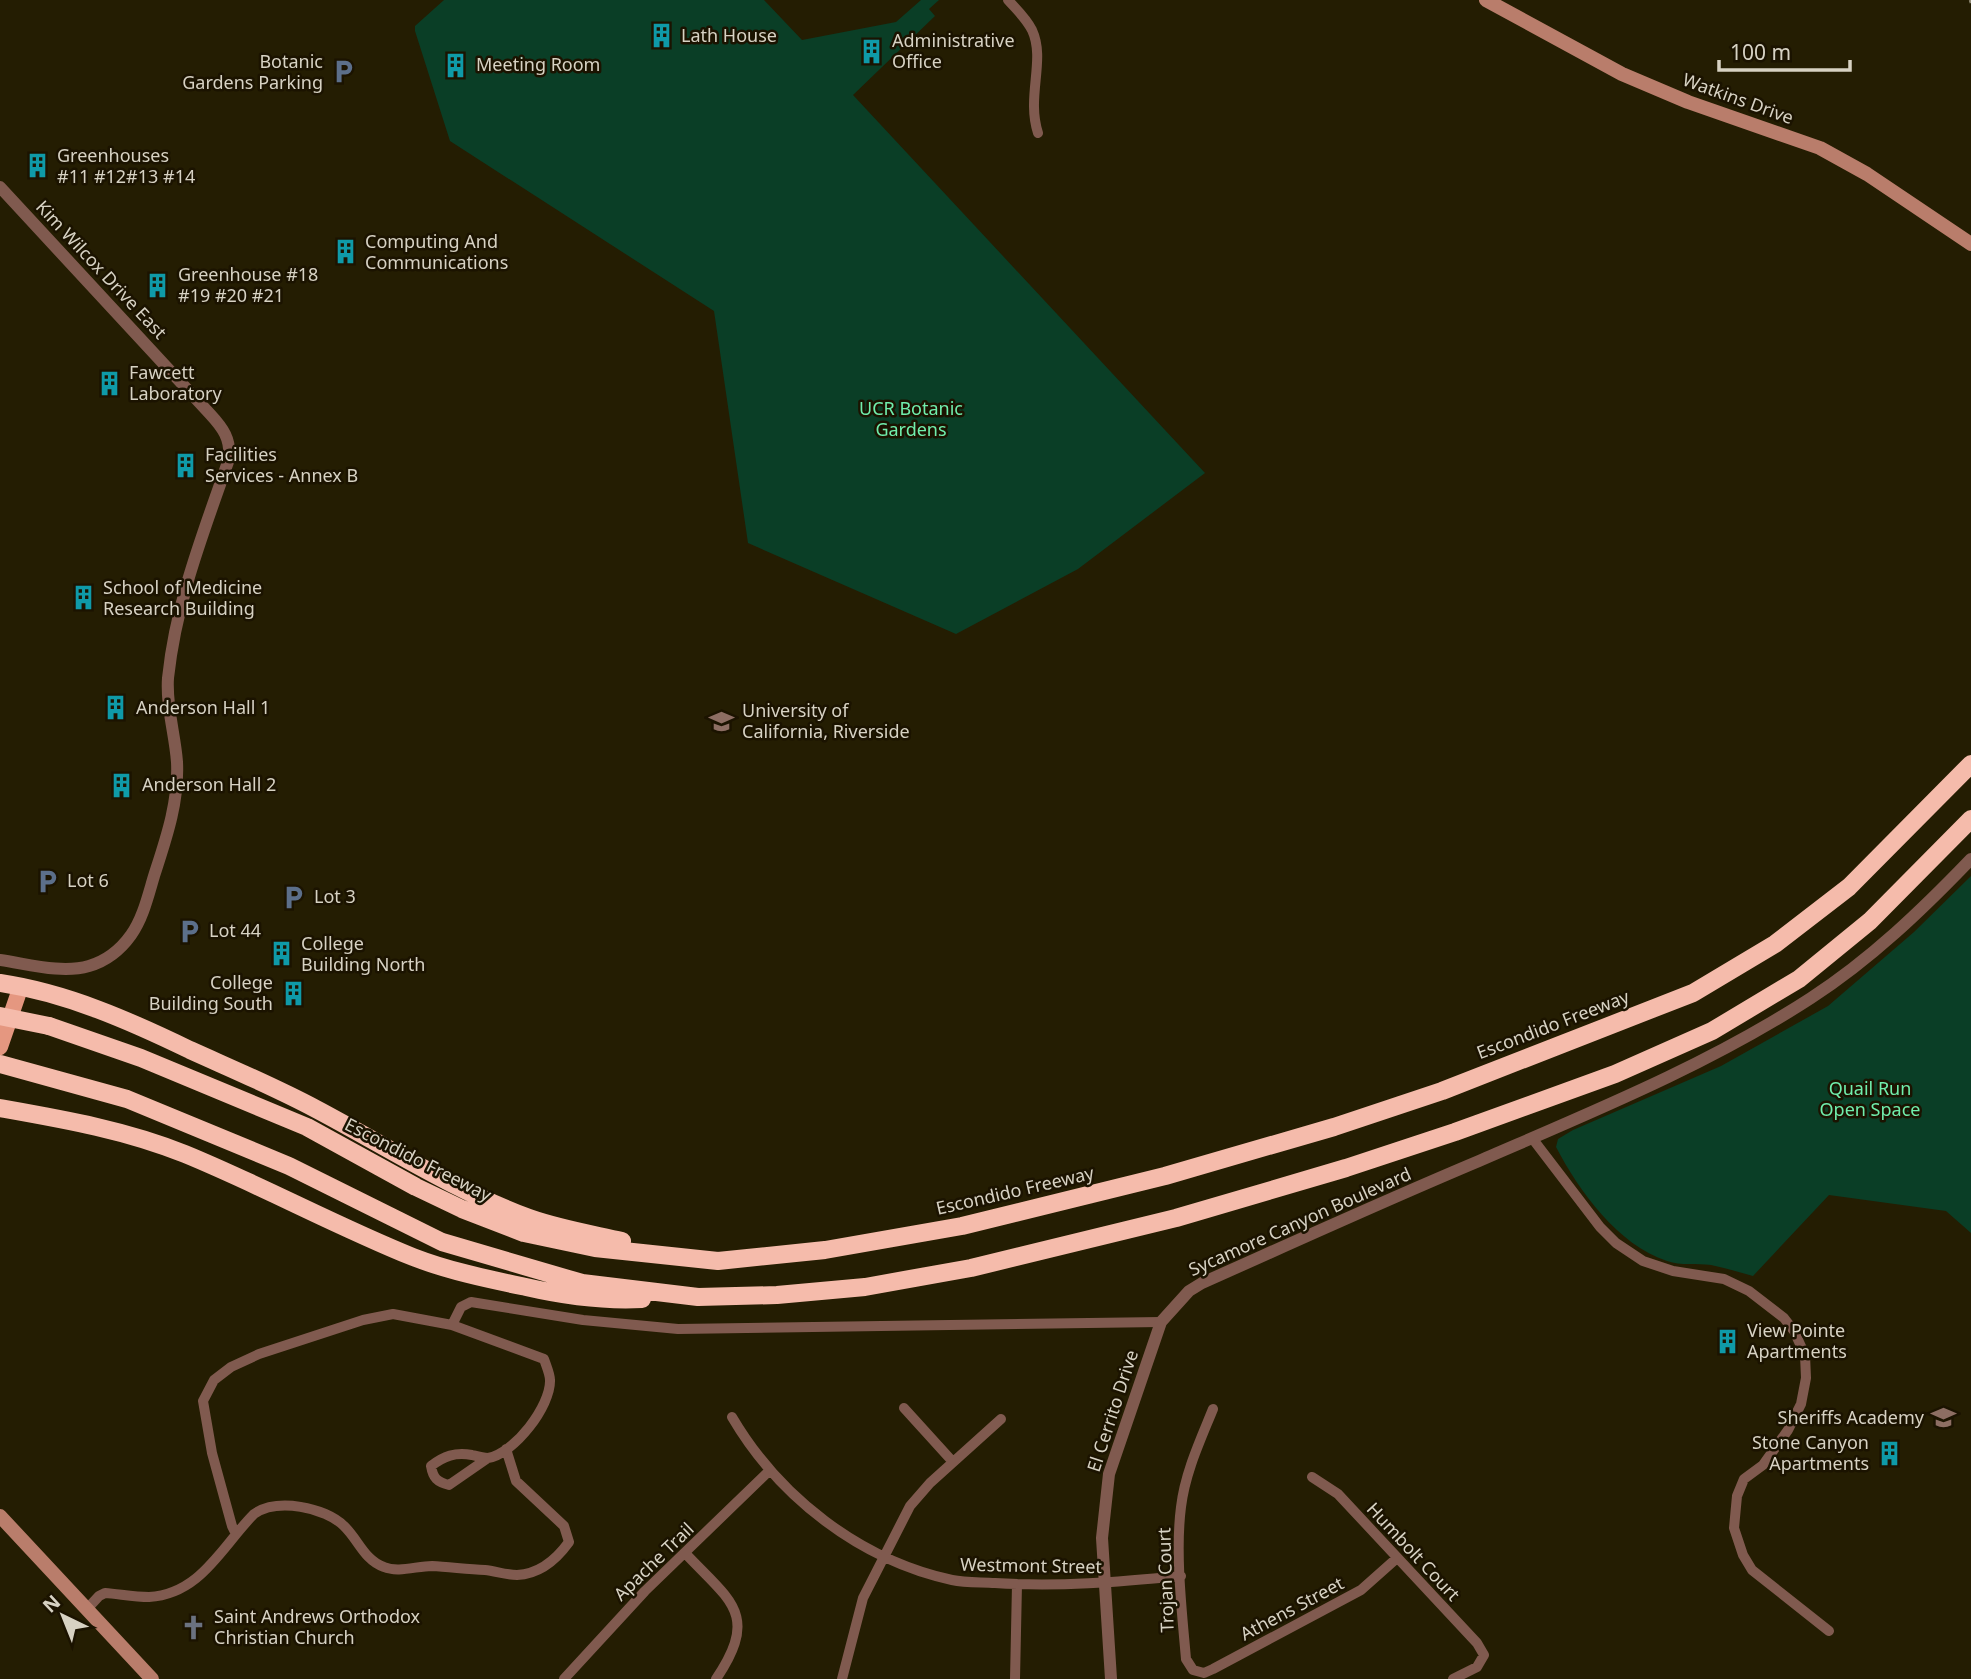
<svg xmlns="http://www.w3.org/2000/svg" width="1971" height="1679" viewBox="0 0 1971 1679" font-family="'Noto Sans',sans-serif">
<rect width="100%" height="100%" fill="#241d02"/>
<path fill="#0a3e26" d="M 444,0 L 764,0 L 802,40 L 896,22 L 921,0 L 939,0 L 929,9 L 935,16 L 853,95 L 1205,473 L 1078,569 L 956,634 L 748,543 L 714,311 L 450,141 L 415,31 L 415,26 Z
M 1971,876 L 1971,1233 L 1946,1211 L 1829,1195 L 1753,1276 C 1739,1272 1725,1268 1711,1265 C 1697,1263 1681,1266 1667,1261 C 1618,1245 1579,1191 1556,1147 L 1558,1139 L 1573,1130 L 1721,1066 L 1828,1006 L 1914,932 Z"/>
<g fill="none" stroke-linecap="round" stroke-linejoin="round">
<path stroke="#805a4f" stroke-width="10" d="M 1008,0 C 1016,9 1026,18 1032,30 C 1046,60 1026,96 1038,133
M 1532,1138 L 1600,1227 L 1616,1243 L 1643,1261 L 1673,1271 L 1724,1279 L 1749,1291 L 1784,1318 L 1794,1331 L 1805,1355 L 1806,1378 L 1801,1404 L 1788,1430 L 1763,1465 L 1744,1479 L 1737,1496 L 1734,1528 L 1743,1555 L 1752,1570 L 1829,1631
M 452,1325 L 461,1307 L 471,1302 L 583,1320 L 678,1329 L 1161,1322
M 904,1408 L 953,1462
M 1213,1409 C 1200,1441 1185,1473 1181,1507 C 1175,1553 1182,1612 1186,1659 L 1193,1670 L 1204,1673 L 1213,1669 L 1361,1590 L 1397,1558
M 732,1417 C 779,1497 860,1560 952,1580 C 966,1583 981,1582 995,1583 C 1058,1587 1119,1582 1181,1576
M 1312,1477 L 1338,1494 L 1477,1643 L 1484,1655 L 1477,1667 L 1453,1679
M 236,1534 L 232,1526 L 212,1453 L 203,1401 L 214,1380 L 231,1367 L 259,1354 L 363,1320 L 393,1314 L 452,1325 L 544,1359 C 546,1365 550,1374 550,1380 C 551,1406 514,1454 488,1458 C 483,1458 476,1456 472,1455 C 455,1452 444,1456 431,1466 C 433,1478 437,1482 449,1485 L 488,1458
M 685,1553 C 730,1601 760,1614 716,1679
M 87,1609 L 99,1596 L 105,1593 C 119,1594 134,1597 149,1597 C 201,1594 222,1546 254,1514 C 277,1498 325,1507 344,1526 C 358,1539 364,1560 384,1567 C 398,1573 417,1566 432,1566 C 449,1567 467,1569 485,1570 C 495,1571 507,1575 517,1575 C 540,1574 556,1560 569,1542 L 564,1526 L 516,1481 L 506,1449
M 564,1679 L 645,1591 L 769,1471
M 842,1679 L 863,1598 L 910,1506 L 930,1483 L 1001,1419
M 1015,1679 L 1017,1584"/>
<path stroke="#805a4f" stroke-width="12" d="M 0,187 L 210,414 C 223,428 231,439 229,459 C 204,531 176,601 168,678 C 166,707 175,734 177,762 C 179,802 166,839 154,876 C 148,896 143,918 131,935 C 121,949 106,961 89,966 C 62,974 28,964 0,960
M 1111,1679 L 1102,1538 L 1109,1474 L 1161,1322 L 1189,1291 L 1202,1283 C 1294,1242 1386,1200 1479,1161 C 1592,1112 1708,1065 1811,998 C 1871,959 1922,910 1971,859"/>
<path stroke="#b97d6b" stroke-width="14" d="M 1486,0 L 1622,74 L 1688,102 L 1820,148 L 1867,174 L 1971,244
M 0,1516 L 152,1679"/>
<path stroke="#e59780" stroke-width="16" d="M 0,1047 L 21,986"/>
<path stroke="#f5bbab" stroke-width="18" d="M 0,983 C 67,993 130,1021 190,1050 C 232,1069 275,1087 316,1109 C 386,1146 454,1190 529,1218 C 560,1229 591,1234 622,1241
M 49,1026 L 141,1058 L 307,1127 L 416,1187 L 462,1209 L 524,1233 L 595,1248 L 718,1261 L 825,1250 L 962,1226 L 1165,1176 L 1334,1127 L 1442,1091 L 1693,993 L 1775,944 L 1849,887 L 1971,764
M 0,1064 L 127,1099 L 289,1166 L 442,1242 L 582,1283 L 698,1297 L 777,1295 L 865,1287 L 971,1268 L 1176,1218 L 1346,1168 L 1455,1132 L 1615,1074 L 1712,1031 L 1799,979 L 1870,921 L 1971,819
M 0,1108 C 62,1119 126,1130 185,1154 C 263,1186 336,1226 413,1257 C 449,1271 488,1279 526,1287 C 565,1296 602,1301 642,1299"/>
<path stroke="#958f7b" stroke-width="2.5" stroke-dasharray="3.5 7" stroke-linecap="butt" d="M 1970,0 L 1971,3"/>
<path stroke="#f5bbab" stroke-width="18" d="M 0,1016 L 49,1026"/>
</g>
<defs>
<symbol id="building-bare" viewBox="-9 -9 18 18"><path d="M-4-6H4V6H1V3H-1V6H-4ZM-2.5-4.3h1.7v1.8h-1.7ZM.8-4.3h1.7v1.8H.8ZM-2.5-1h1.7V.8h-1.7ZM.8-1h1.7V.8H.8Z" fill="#0f9aa8" stroke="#1b1300" stroke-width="2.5" paint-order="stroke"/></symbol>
<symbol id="parking-bare" viewBox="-9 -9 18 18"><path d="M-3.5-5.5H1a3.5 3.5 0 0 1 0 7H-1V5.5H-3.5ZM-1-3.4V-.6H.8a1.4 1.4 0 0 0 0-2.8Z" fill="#5c6f8a" stroke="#1b1300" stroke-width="2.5" paint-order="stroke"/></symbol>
<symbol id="university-bare" viewBox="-9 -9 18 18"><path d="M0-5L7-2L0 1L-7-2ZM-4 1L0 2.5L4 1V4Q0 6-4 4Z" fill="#8d6e63" stroke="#1b1300" stroke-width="2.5" paint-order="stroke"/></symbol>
<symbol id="school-bare" viewBox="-9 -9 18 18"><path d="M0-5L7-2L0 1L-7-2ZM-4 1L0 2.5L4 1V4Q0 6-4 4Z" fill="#8d6e63" stroke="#1b1300" stroke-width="2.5" paint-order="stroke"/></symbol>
<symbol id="church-bare" viewBox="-9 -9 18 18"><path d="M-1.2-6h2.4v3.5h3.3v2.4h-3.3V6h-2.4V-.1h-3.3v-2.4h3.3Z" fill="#6b7280" stroke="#1b1300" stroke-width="2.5" paint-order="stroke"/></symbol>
</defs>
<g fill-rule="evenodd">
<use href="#building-bare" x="644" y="18" width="35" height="35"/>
<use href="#building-bare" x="854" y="34" width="35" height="35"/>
<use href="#building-bare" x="438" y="48" width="35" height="35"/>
<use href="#parking-bare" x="326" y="54" width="35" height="35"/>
<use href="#building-bare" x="20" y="148" width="35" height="35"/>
<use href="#building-bare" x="328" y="234" width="35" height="35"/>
<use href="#building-bare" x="140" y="268" width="35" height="35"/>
<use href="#building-bare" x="92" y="366" width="35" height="35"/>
<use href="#building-bare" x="168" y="448" width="35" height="35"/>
<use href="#building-bare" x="66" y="580" width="35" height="35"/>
<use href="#building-bare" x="98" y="690" width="35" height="35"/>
<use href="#university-bare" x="704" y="704" width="35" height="35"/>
<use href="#building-bare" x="104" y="768" width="35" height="35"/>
<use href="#parking-bare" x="30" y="864" width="35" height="35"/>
<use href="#parking-bare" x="276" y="880" width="35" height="35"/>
<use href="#parking-bare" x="172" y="914" width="35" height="35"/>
<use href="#building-bare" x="264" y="936" width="35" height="35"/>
<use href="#building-bare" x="276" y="976" width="35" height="35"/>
<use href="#building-bare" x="1710" y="1324" width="35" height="35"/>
<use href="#school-bare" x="1926" y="1400" width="35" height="35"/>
<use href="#building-bare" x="1872" y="1436" width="35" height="35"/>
<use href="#church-bare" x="176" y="1610" width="35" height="35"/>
</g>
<g text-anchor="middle" stroke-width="5" stroke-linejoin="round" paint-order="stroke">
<g font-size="18" fill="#d7d2c3" stroke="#1b1300" text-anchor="start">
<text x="681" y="42">Lath House</text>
<text x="892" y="47">Administrative<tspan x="892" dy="21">Office</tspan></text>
<text x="323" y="68" text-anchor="end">Botanic<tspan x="323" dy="21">Gardens Parking</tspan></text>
<text x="476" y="71">Meeting Room</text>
<text x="57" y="162">Greenhouses<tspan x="57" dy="21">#11 #12#13 #14</tspan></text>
<text x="365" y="248">Computing And<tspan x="365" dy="21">Communications</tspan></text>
<text x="178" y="281">Greenhouse #18<tspan x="178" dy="21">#19 #20 #21</tspan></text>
<text x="129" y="379">Fawcett<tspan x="129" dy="21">Laboratory</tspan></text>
<text x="205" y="461">Facilities<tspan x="205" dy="21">Services - Annex B</tspan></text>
<text x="103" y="594">School of Medicine<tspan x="103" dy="21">Research Building</tspan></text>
<text x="136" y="714">Anderson Hall 1</text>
<text x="742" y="717">University of<tspan x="742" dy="21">California, Riverside</tspan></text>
<text x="142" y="791">Anderson Hall 2</text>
<text x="67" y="887">Lot 6</text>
<text x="314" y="903">Lot 3</text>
<text x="209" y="937">Lot 44</text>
<text x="301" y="950">College<tspan x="301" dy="21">Building North</tspan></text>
<text x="273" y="989" text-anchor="end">College<tspan x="273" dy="21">Building South</tspan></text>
<text x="1747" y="1337">View Pointe<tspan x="1747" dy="21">Apartments</tspan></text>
<text x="1924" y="1424" text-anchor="end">Sheriffs Academy</text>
<text x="1869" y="1449" text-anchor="end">Stone Canyon<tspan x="1869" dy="21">Apartments</tspan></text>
<text x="214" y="1623">Saint Andrews Orthodox<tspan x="214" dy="21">Christian Church</tspan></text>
</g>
<g font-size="18" fill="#d7d2c3" stroke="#1b1300">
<text transform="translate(1738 99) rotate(20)" y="6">Watkins Drive</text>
<text transform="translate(101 270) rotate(47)" y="6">Kim Wilcox Drive East</text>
<text transform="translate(1553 1025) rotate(-21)" y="6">Escondido Freeway</text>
<text transform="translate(418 1160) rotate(27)" y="6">Escondido Freeway</text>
<text transform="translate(1015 1191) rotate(-13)" y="6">Escondido Freeway</text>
<text transform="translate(1300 1222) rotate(-24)" y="6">Sycamore Canyon Boulevard</text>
<text transform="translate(1113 1411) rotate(-72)" y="6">El Cerrito Drive</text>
<text transform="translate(1413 1552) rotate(47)" y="6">Humbolt Court</text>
<text transform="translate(654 1562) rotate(-44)" y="6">Apache Trail</text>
<text transform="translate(1031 1566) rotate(1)" y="6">Westmont Street</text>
<text transform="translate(1166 1580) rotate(-92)" y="6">Trojan Court</text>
<text transform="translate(1292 1609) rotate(-28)" y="6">Athens Street</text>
</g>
<g font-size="18" fill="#70eeac" stroke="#1b1300">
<text x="911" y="415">UCR Botanic<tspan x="911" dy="21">Gardens</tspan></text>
<text x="1870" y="1095">Quail Run<tspan x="1870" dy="21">Open Space</tspan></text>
</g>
</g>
<g transform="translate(63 1616) rotate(317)" stroke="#1b1300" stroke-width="5" paint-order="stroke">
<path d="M0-5L12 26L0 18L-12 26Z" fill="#d7d2c3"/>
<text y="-10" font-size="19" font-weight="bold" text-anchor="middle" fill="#d7d2c3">N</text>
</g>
<path d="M1719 60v10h131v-10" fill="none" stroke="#d7d2c3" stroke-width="3.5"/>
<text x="1730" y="60" font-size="21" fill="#d7d2c3" stroke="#1b1300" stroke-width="5" paint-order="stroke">100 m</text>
</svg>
